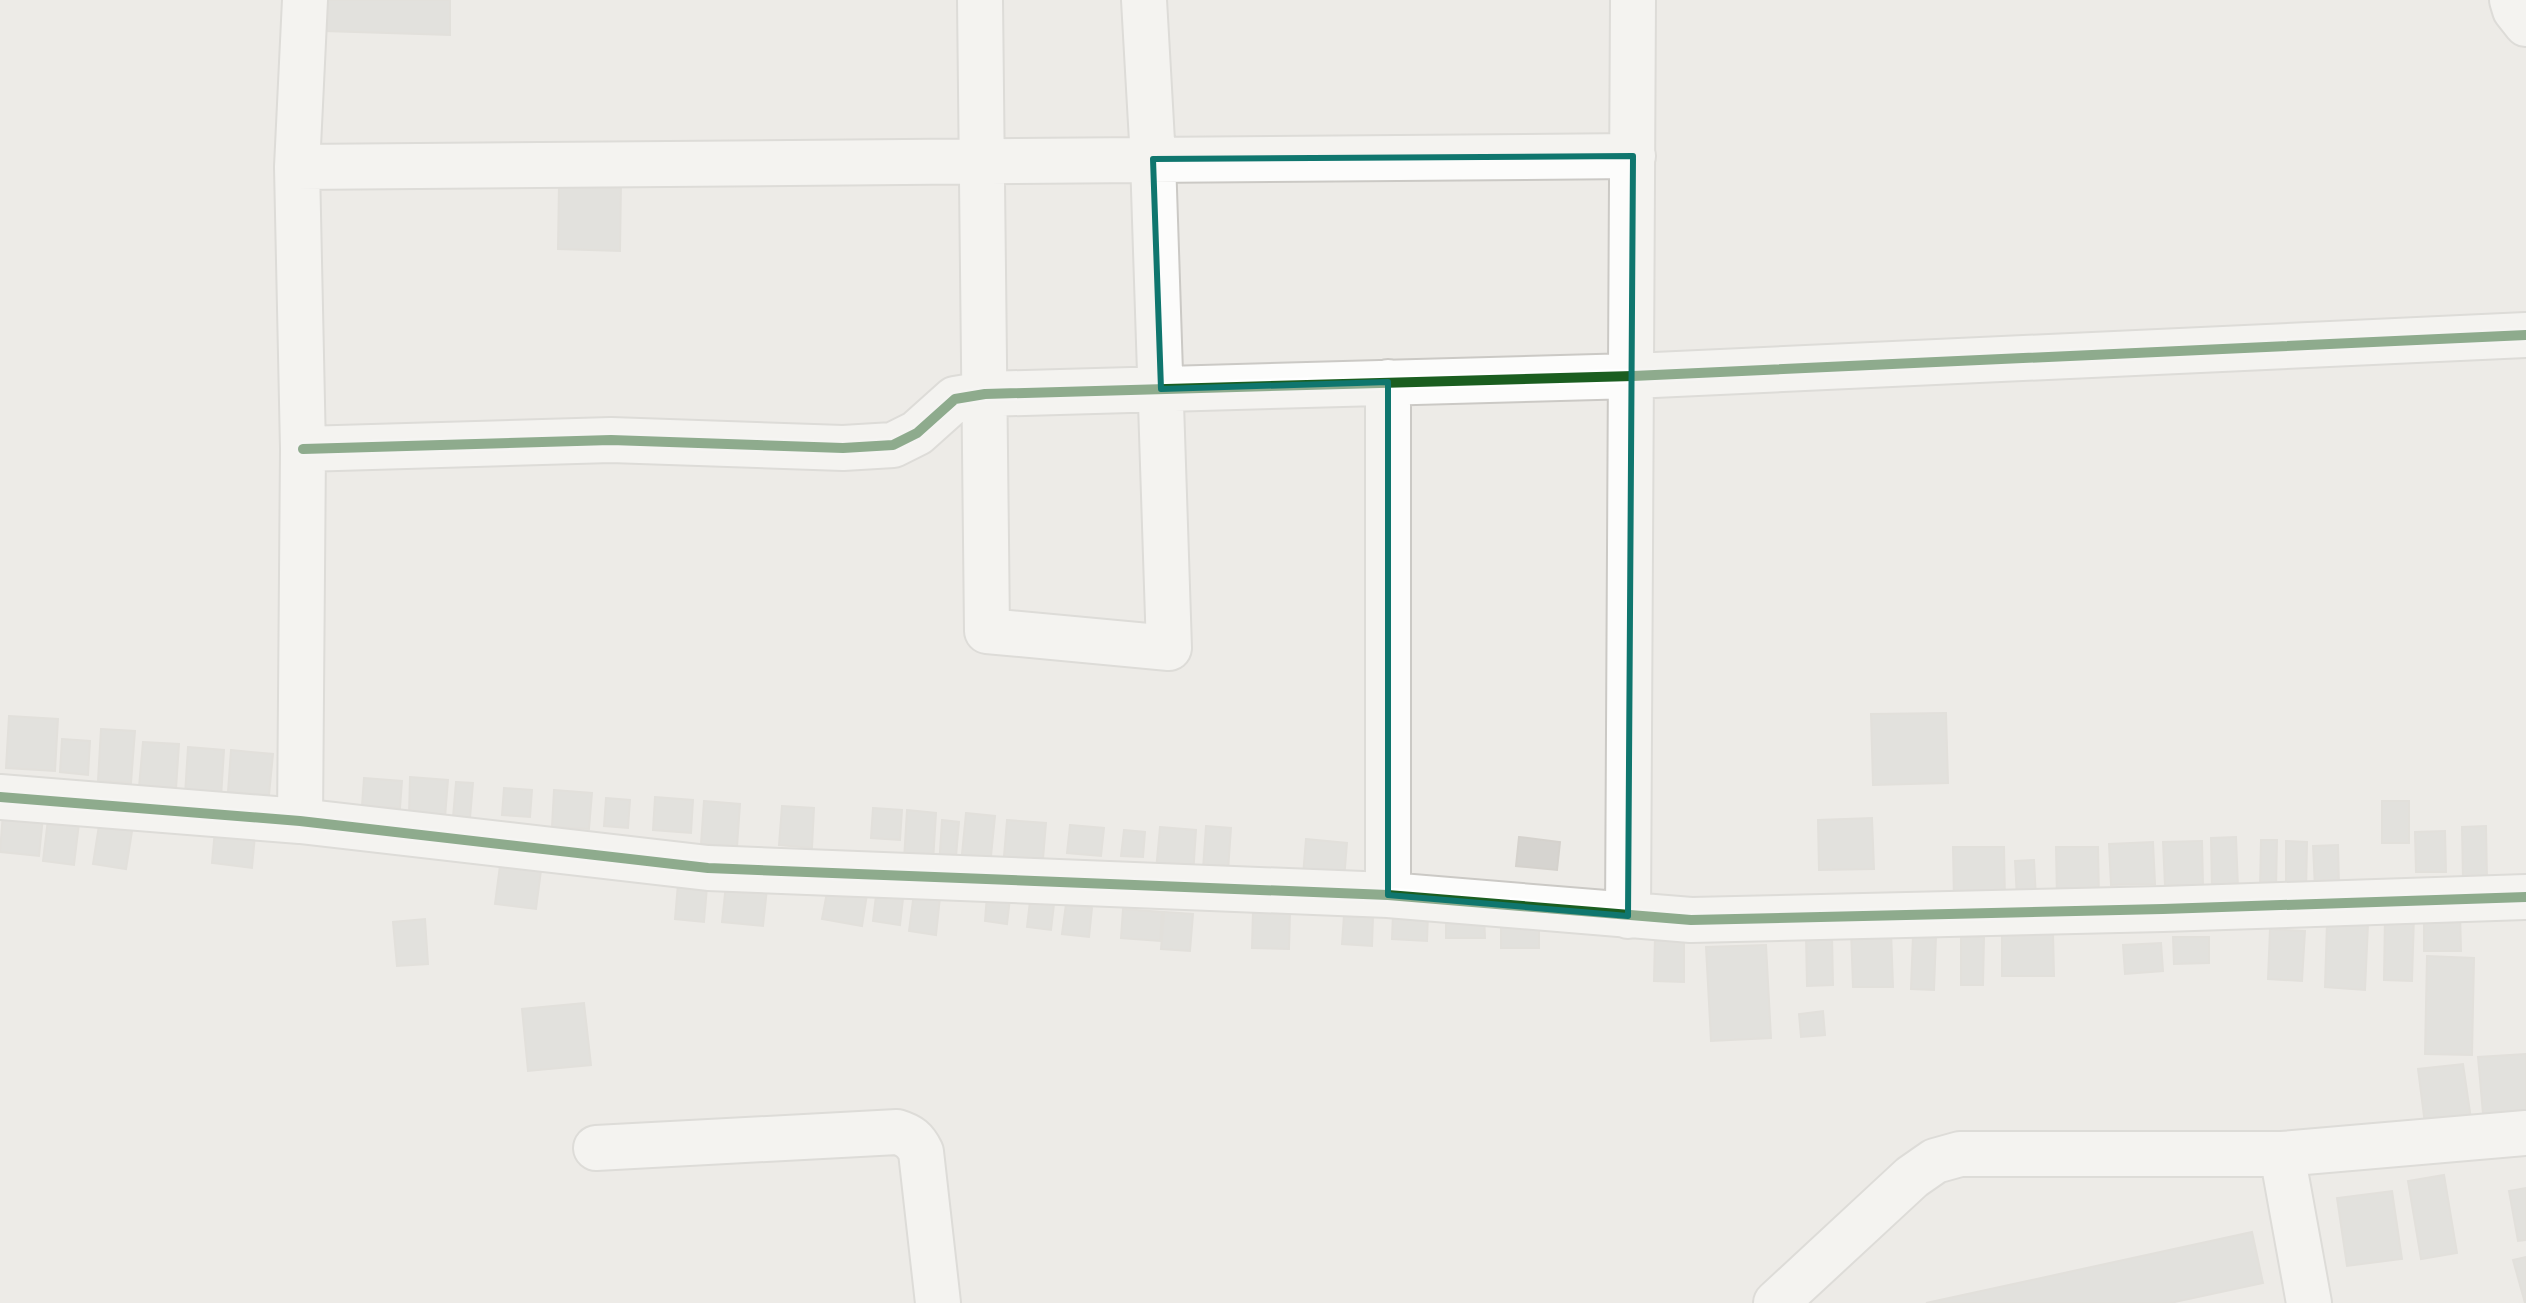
<svg xmlns="http://www.w3.org/2000/svg" width="2526" height="1303" viewBox="0 0 2526 1303" font-family="'Open Sans',sans-serif">
<rect width="100%" height="100%" fill="#edebe7"/>
<path fill="#d6d4d0" stroke="#d5d2cd" stroke-width="2" d="M 325,0 L 450,0 L 450,35 L 324,31 Z
M 559,183 L 621,183 L 620,251 L 558,249 Z
M 1946,713 L 1948,783 L 1873,785 L 1871,714 Z
M 9,716 L 58,719 L 55,771 L 6,768 Z
M 101,729 L 135,731 L 131,783 L 98,781 Z
M 62,739 L 90,741 L 88,775 L 60,772 Z
M 143,742 L 179,744 L 176,789 L 139,787 Z
M 188,747 L 224,750 L 221,798 L 185,795 Z
M 231,750 L 273,754 L 269,795 L 228,792 Z
M 410,777 L 448,780 L 445,818 L 409,815 Z
M 364,778 L 402,781 L 400,808 L 362,806 Z
M 456,782 L 473,783 L 470,818 L 453,817 Z
M 504,788 L 532,790 L 530,817 L 502,815 Z
M 554,790 L 592,793 L 589,829 L 552,827 Z
M 655,797 L 693,800 L 691,833 L 653,830 Z
M 606,798 L 630,800 L 628,828 L 604,826 Z
M 704,801 L 740,804 L 737,847 L 701,844 Z
M 2382,801 L 2409,801 L 2409,843 L 2382,843 Z
M 782,806 L 814,808 L 812,848 L 779,845 Z
M 873,808 L 902,810 L 900,840 L 871,838 Z
M 907,810 L 936,813 L 933,862 L 904,860 Z
M 3,813 L 43,817 L 39,856 L 0,852 Z
M 966,813 L 995,816 L 990,866 L 961,864 Z
M 1872,818 L 1874,869 L 1819,870 L 1818,820 Z
M 48,819 L 79,823 L 74,865 L 43,861 Z
M 100,819 L 133,825 L 126,869 L 93,864 Z
M 942,820 L 959,822 L 955,868 L 939,867 Z
M 1007,820 L 1046,823 L 1042,871 L 1003,868 Z
M 1070,825 L 1104,828 L 1101,856 L 1067,853 Z
M 1206,826 L 1231,828 L 1228,871 L 1203,869 Z
M 2486,826 L 2487,880 L 2463,880 L 2462,827 Z
M 1160,827 L 1196,830 L 1193,876 L 1156,871 Z
M 215,830 L 255,835 L 252,868 L 212,863 Z
M 1124,830 L 1145,832 L 1143,857 L 1121,856 Z
M 2445,831 L 2446,872 L 2416,872 L 2415,832 Z
M 1519,837 L 1560,842 L 1557,870 L 1516,866 Z
M 2236,837 L 2238,888 L 2212,888 L 2211,838 Z
M 1306,839 L 1347,843 L 1344,880 L 1303,876 Z
M 2261,840 L 2277,840 L 2276,889 L 2260,889 Z
M 2202,841 L 2203,885 L 2165,886 L 2163,842 Z
M 2286,841 L 2307,842 L 2306,894 L 2286,894 Z
M 2153,842 L 2155,884 L 2111,885 L 2109,844 Z
M 2338,845 L 2339,888 L 2315,888 L 2313,846 Z
M 1953,847 L 2004,847 L 2005,902 L 1954,902 Z
M 2056,847 L 2098,847 L 2099,900 L 2057,900 Z
M 502,850 L 543,855 L 536,909 L 495,904 Z
M 2034,860 L 2036,898 L 2017,898 L 2015,861 Z
M 679,872 L 708,875 L 704,922 L 675,919 Z
M 727,875 L 768,879 L 763,926 L 722,922 Z
M 828,887 L 867,894 L 862,926 L 822,919 Z
M 877,887 L 904,890 L 900,925 L 873,921 Z
M 914,893 L 940,897 L 936,935 L 909,931 Z
M 987,895 L 1010,898 L 1007,924 L 985,921 Z
M 1030,901 L 1054,904 L 1051,930 L 1027,927 Z
M 1066,904 L 1092,908 L 1089,937 L 1062,934 Z
M 1123,909 L 1162,912 L 1160,941 L 1121,938 Z
M 1253,911 L 1290,912 L 1289,949 L 1252,948 Z
M 2424,911 L 2460,911 L 2461,951 L 2424,951 Z
M 1164,912 L 1193,914 L 1190,951 L 1161,949 Z
M 1393,913 L 1428,914 L 1427,941 L 1392,939 Z
M 1446,914 L 1484,914 L 1485,938 L 1446,938 Z
M 2385,914 L 2414,915 L 2412,981 L 2384,980 Z
M 1344,915 L 1373,917 L 1372,946 L 1342,944 Z
M 1501,916 L 1539,916 L 1539,948 L 1501,948 Z
M 425,919 L 428,964 L 397,966 L 393,922 Z
M 2327,922 L 2368,924 L 2365,990 L 2325,987 Z
M 2270,929 L 2305,931 L 2302,981 L 2268,979 Z
M 1851,931 L 1891,931 L 1893,987 L 1853,987 Z
M 2002,933 L 2053,933 L 2054,976 L 2002,976 Z
M 1806,935 L 1832,935 L 1833,985 L 1807,986 Z
M 1913,935 L 1936,936 L 1934,990 L 1911,989 Z
M 1655,936 L 1684,936 L 1684,982 L 1654,981 Z
M 1961,937 L 1984,937 L 1983,985 L 1961,985 Z
M 2173,937 L 2209,937 L 2209,963 L 2174,964 Z
M 2161,943 L 2163,971 L 2125,974 L 2123,945 Z
M 1766,945 L 1771,1038 L 1711,1041 L 1706,947 Z
M 2427,956 L 2474,958 L 2472,1055 L 2425,1054 Z
M 584,1003 L 591,1065 L 528,1071 L 522,1009 Z
M 1823,1011 L 1825,1035 L 1801,1037 L 1799,1014 Z
M 2526,1054 L 2526,1122 L 2484,1125 L 2478,1057 Z
M 2463,1064 L 2472,1126 L 2426,1132 L 2418,1069 Z
M 2444,1175 L 2457,1253 L 2421,1259 L 2408,1181 Z
M 2526,1188 L 2526,1240 L 2518,1241 L 2509,1191 Z
M 2392,1191 L 2402,1259 L 2347,1266 L 2337,1198 Z
M 2252,1232 L 2263,1283 L 2170,1303 L 1926,1303 Z
M 2526,1257 L 2526,1303 L 2525,1303 L 2513,1260 Z"/>
<g fill="none" stroke-linecap="round" stroke-linejoin="round">
<defs>
<path id="minor" d="M 980,0 L 987,631 L 1169,648 L 1153,159 L 1144,0
M 2512,0 L 2515,10 L 2526,24
M 297,167 L 1633,156
M 303,449 L 611,440 L 843,448 L 893,445 L 917,433 L 955,399 L 985,394 L 1633,376 L 2526,335
M 0,797 L 300,821 L 708,868 L 1388,895 L 1691,920 L 2163,909 L 2526,897
M 300,821 L 303,449 L 297,167 L 305,0
M 1388,895 L 1388,382
M 1628,916 L 1633,0
M 596,1148 L 897,1132 C 910,1136 915,1140 921,1152 L 938,1303
M 1776,1303 L 1912,1177 L 1935,1161 L 1960,1154 L 2282,1154
M 2309,1303 L 2282,1154 L 2526,1133"/>
</defs>
<use href="#minor" stroke="#cbc9c5" stroke-width="48"/>
<use href="#minor" stroke="#fcfcfb" stroke-width="44"/>
<defs>
<path id="cycleway" d="M 303,449 L 611,440 L 843,448 L 893,445 L 917,433 L 955,399 L 985,394 L 1633,376 L 2526,335
M 0,797 L 300,821 L 708,868 L 1388,895 L 1691,920 L 2163,909 L 2526,897"/>
</defs>
<use href="#cycleway" stroke="#fff" stroke-width="15"/>
<use href="#cycleway" stroke="#1b5e20" stroke-width="10"/>
</g>
<path d="M0 0H2526V1303H0ZM 1633,156 L 1628,916 L 1388,895 L 1388,382 L 1161,389 L 1153,159 Z" fill="#edebe7" fill-opacity=".55" fill-rule="evenodd"/>
<path fill="none" stroke="#0f766e" stroke-width="6" stroke-linejoin="round" d="M 1633,156 L 1628,916 L 1388,895 L 1388,382 L 1161,389 L 1153,159 Z"/>
</svg>
